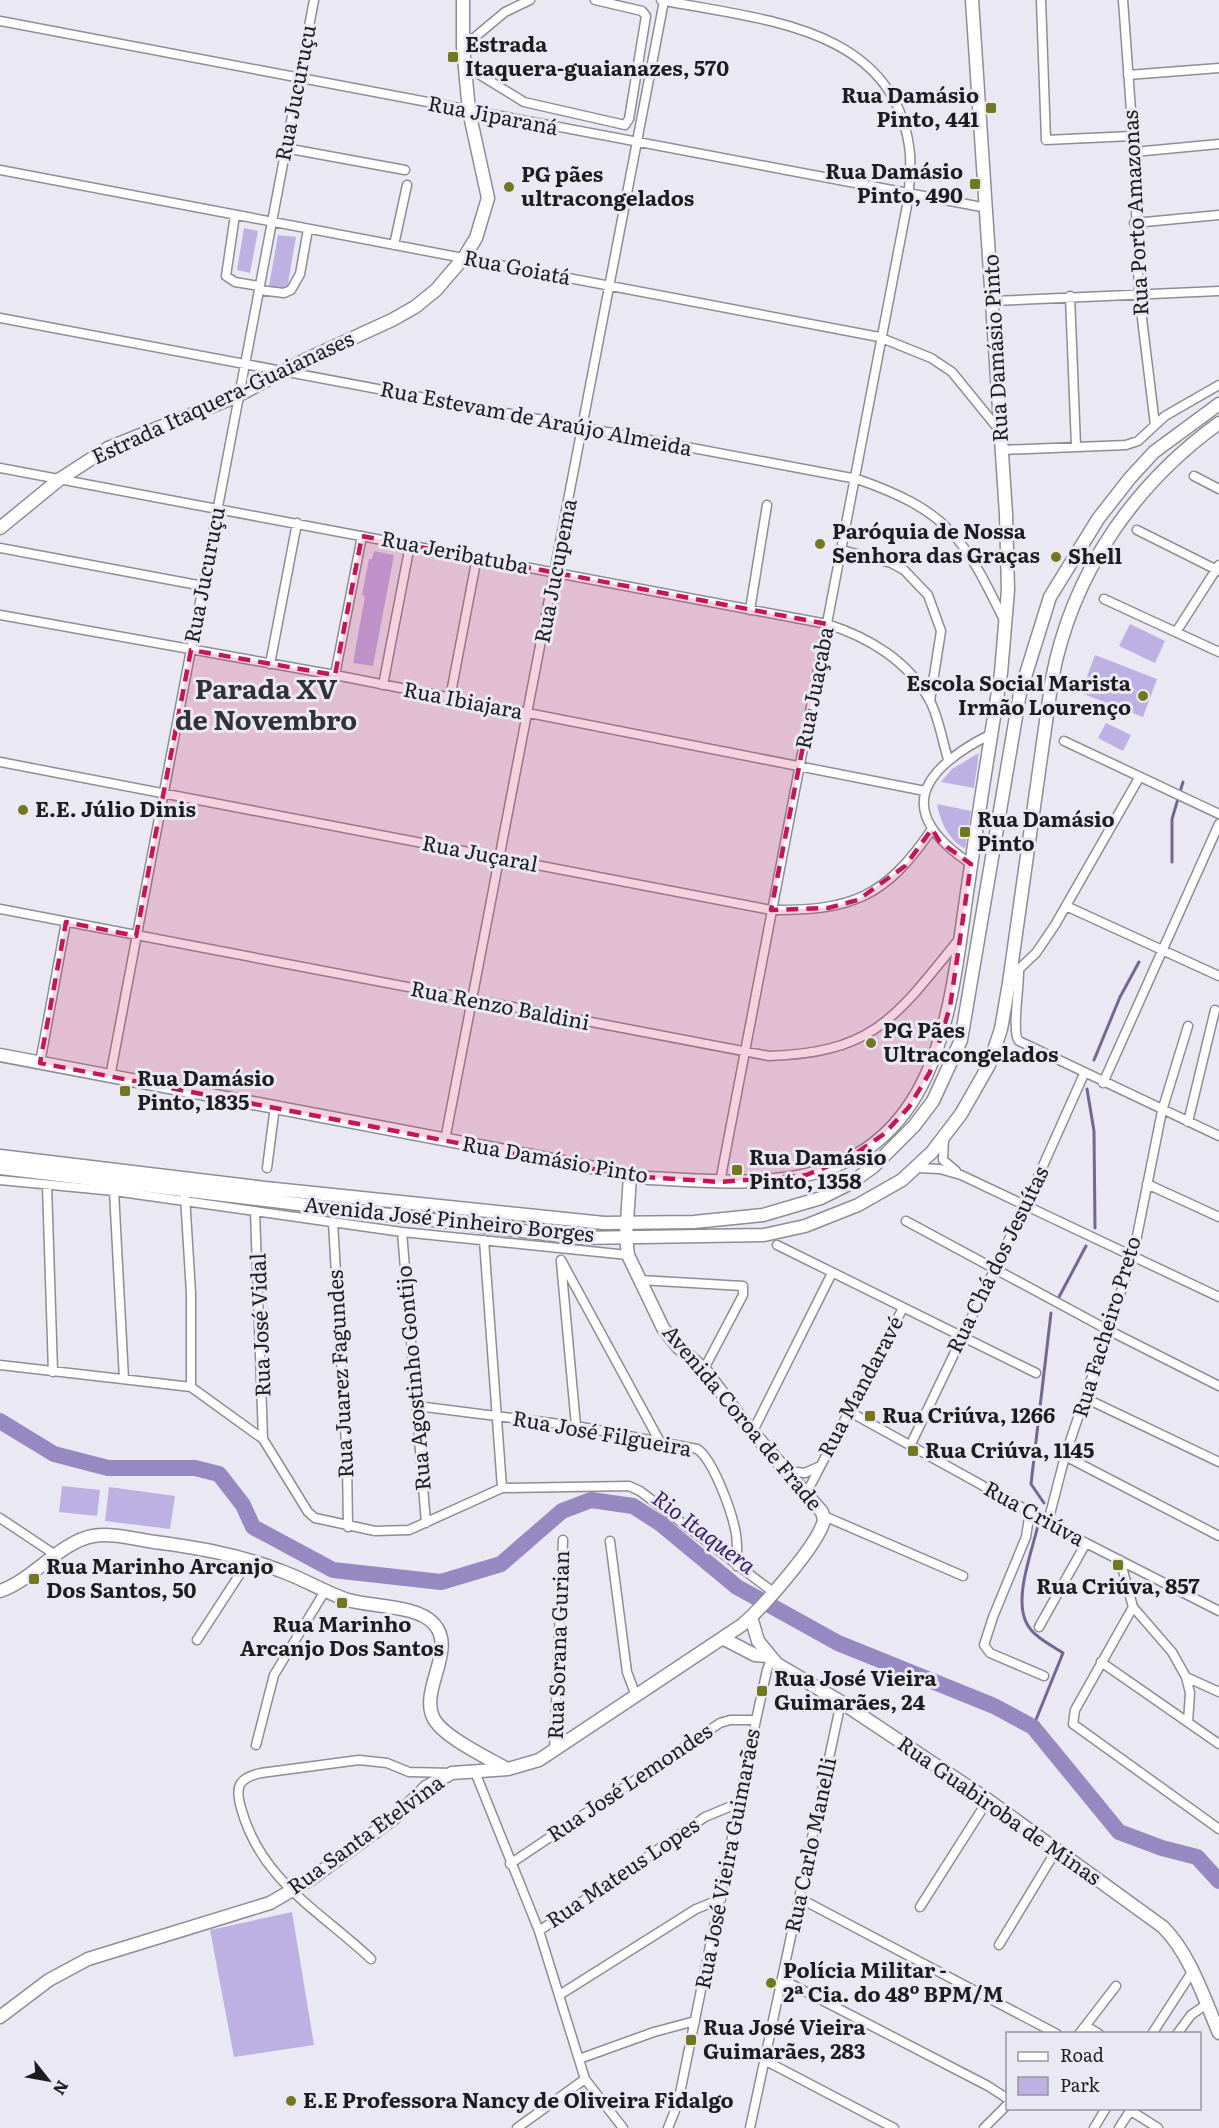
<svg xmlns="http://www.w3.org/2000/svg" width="1219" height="2128" viewBox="0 0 1219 2128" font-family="Literata,serif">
<rect width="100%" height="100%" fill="#eae8f2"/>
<path fill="#bdb1e4" d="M 244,228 L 258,231 L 250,273 L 237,270 Z
M 278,235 L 296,237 L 287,289 L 269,286 Z
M 374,551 L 394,555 L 373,666 L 353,663 L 365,596 L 362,595 L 369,559 L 372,559 Z
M 1130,624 L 1165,641 L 1155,663 L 1119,646 Z
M 1095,655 L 1157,679 L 1143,717 L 1081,693 Z
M 1106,723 L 1131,735 L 1123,751 L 1098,738 Z
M 979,753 L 974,788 L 941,782 L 952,769 Z
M 937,804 L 971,811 L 965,849 C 949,840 940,822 937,804 Z
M 62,1486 L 100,1490 L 97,1516 L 59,1512 Z
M 109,1487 L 175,1496 L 170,1529 L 105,1521 Z
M 292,1912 L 314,2045 L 234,2057 L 210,1930 Z"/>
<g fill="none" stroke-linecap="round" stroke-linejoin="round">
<path stroke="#726890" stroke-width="3" d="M 1172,862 L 1172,819 L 1183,782
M 1094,1060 L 1120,997 L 1139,962
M 1087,1089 L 1094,1131 L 1095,1228
M 1059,1297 L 1086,1246
M 1044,1503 L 1031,1484 L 1051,1313
M 1033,1727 L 1063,1653 C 1051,1645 1034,1637 1027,1624 C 1013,1599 1032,1552 1038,1525"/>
<path stroke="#9688c0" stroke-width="16" d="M 0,1421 L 54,1454 L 108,1468 L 195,1468 L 219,1474 L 243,1505 L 253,1527 L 333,1570 L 441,1582 L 501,1564 L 562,1511 L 591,1500 L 633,1506 L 661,1524 L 737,1587 L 838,1643 L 994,1706 L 1033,1727 L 1119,1832 L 1162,1848 L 1197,1857 L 1219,1881"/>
<defs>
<path id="street" d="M 661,0 C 760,20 897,25 910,154 C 911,167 909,181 909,195 L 720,1182
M 1041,0 L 1046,140 L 1132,136
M 1123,0 L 1134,152 L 1139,294 L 1155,425
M 0,21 L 987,208
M 463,47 L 505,12 L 530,0
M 464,65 L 524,102 L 625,125 L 629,119 L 646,16 L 642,11 L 595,0
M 1128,75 L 1219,68
M 285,148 L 405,170
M 1134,152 L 1219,144
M 0,170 L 879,337 L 931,358 L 952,372 L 1000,431
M 235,215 L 226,276 L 235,282 L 259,286
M 1134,223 L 1219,215
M 394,245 L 407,185
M 259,290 L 284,293 L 291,290 L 300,274 L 308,229
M 1070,296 L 1076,446
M 993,301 L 1219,291
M 0,318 L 857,479 C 949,511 964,538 1005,622
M 1002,450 L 1126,445 L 1138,441 L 1165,416 L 1219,385
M 0,468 L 827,624 C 868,637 909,661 930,701 C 939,718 942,740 948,759
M 1194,476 L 1219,489
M 1137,530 L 1219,571
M 0,548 L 203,586
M 842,550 L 891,563 L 904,570 L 928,595 L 941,631 L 930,701
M 1104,599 L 1219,652
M 750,610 L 767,505
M 0,615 L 335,675 L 925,791
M 1176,632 L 1219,565
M 270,664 L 297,523
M 335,675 L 362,536
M 383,685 L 410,545
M 450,698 L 477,557
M 1064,741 L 1219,814
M 0,762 L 771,910 C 852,911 886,897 932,829
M 971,864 C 893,812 920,770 991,734
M 1066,906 L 1219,976
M 0,909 L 769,1056 C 876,1053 898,1014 960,938
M 1015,969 L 1019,969 L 1036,953 L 1055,925 L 1139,778
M 1019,969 C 1020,985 1011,1033 1019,1041 L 1219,1136
M 40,1063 L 66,922
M 110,1077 L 314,0
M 1103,1083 L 1219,824
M 1188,1122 L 1215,1010
M 944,1138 L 943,1160 L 956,1171
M 445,1140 L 664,1
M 267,1168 L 275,1106
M 917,1168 L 940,1169 L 961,1175 L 1219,1297
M 0,1180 L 114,1191 L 402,1232 L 628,1255
M 1147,1184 L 1219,1217
M 47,1185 L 53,1372
M 114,1191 L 124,1379
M 185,1196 L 191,1293 L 191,1387
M 255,1211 L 263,1439
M 906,1221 L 1110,1331 L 1219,1386
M 333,1222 L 347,1462 L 348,1527
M 402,1232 L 426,1523
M 484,1240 L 502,1488
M 777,1245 L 1036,1373
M 561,1260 L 659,1440
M 561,1262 L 576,1426
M 640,1280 L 743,1286 L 743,1295 L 704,1369
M 0,1365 L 191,1387 L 263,1439 L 308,1512 L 315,1518 L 375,1531 L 409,1530 L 502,1488 L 629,1486 L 640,1491 L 773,1592
M 1087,1399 L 1219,1462
M 417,1406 L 576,1426 L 697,1449 C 713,1459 731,1510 735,1529 C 738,1541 737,1554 737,1566
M 850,1412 L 1086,1543 L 1219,1611
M 752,1433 L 832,1273
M 910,1446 L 1025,1206 L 1084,1074
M 1065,1456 L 1219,1536
M 789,1471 L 805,1473 L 818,1467
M 807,1492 L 903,1308
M 1030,1511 L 1026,1537 L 993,1617 L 984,1645 L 990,1653 L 1044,1676
M 824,1516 L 963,1576
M 0,1518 L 57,1556
M 1048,1522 L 1065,1456 L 1133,1256 L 1162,1111 L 1188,1026
M 610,1541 L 627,1672 L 636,1696
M 1120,1560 L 1133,1607 L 1172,1652 L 1186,1677 L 1190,1693 L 1188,1722
M 1133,1607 L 1075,1710 L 1073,1724 L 1219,1829
M 1039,1627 L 1086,1543
M 197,1640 L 249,1560
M 1101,1662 L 1219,1744
M 1186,1677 L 1219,1692
M 256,1745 L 274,1675 L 325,1591
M 554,1751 L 563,1540
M 475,1772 L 539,1931 L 585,2079 L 623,2128
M 510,1864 L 720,1723 L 730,1720 L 756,1720
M 799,1898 L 1057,2034
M 920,1907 L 988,1800
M 539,1931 L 705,1817 L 741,1802
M 999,1945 L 1057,1849
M 371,1959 C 320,1911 261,1881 241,1808 C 235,1787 238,1778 261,1773 L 359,1760 L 387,1763 L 409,1772 L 452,1773
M 783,1980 L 988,2086 L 1008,2099
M 561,1994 L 696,1909 L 721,1899
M 1086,2026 L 1099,2034
M 1079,2034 L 1116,1986
M 1152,2034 L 1192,1972
M 1177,2034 L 1191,2015 L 1207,2004
M 579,2059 L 654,2032 L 695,2021
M 766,2061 L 894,2128
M 1131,2111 L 1158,2128
M 517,2128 L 585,2079
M 668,2128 L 678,2103 L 756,1720 L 767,1670 L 771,1659
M 750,2128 L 841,1702
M 984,2128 L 1008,2104
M 1094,2128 L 1106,2108
M 1119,2128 L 1132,2108"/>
<path id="secondary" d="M 0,528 L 60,479 L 108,448 L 235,397 L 307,359 L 392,320 L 415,307 L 436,290 L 465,256 L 476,238 L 488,198 L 469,111 L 463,47 L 463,0
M 0,1055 L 648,1178 C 700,1180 755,1186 806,1175 C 947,1142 951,994 969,879 C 979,810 990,742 1001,673 L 1008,590 L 1006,514 L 972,0
M 0,1591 C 33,1580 60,1542 93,1536 C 111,1533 130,1538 148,1541 C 193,1547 238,1554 281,1571 C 304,1579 324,1592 348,1600 C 371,1607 418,1605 434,1624 C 457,1649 420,1689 433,1717 C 441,1736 488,1758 507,1769
M 751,1617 L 758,1641 L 777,1664 L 841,1702 L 988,1800 L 1163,1927 C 1190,1954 1204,1998 1219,2033
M 724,1639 L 755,1655 L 767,1656
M 0,2017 L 49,1980 L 88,1959 L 270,1903 L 311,1879 L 398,1815 L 426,1787 L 452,1773 L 508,1769 L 539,1760 L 742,1625 C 762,1608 819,1544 824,1520 L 822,1512 L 742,1420 L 704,1369 L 678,1347 L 663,1328 L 628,1255 L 626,1237 L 630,1176"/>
<path id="primary" d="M 0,1156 L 265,1188 L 604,1223 L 694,1222 L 763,1215 L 821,1198 L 849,1184 L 873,1167 L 914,1126 L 933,1101 L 961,1040 L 1020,693 L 1050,597 L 1098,519 L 1130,478 L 1154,452 L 1219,404
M 0,1168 L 580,1238 L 764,1235 L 805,1226 L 858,1205 L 902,1180 L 932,1152 L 961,1114 L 989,1065 L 1001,1029 L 1009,983 L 1052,679 C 1072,574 1133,485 1219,423"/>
</defs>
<use href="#street" stroke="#8e8c95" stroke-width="11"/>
<use href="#secondary" stroke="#8e8c95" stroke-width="15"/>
<use href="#primary" stroke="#8e8c95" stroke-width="15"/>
<use href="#street" stroke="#fff" stroke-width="8"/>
<use href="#secondary" stroke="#fff" stroke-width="12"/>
<use href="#primary" stroke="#fff" stroke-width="12"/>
</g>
<path fill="#c2185b" fill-opacity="0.2" stroke="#c2185b" stroke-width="4.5" stroke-dasharray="12 8" stroke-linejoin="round" d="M 362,536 L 827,624 L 771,910 L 828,908 L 858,900 L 905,866 L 932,829 L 940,842 L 971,864 L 950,1007 L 930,1072 L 909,1107 L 884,1134 L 849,1158 L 806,1175 L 720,1182 L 630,1176 L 40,1063 L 66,922 L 136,936 L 191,650 L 335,675 Z"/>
<g fill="#727720" stroke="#eae8f2" stroke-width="2">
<rect x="447" y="51" width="12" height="12" rx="3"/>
<rect x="985" y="102" width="12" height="12" rx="3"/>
<rect x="969" y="178" width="12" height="12" rx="3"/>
<circle cx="509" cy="187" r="6"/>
<circle cx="820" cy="544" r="6"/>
<circle cx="1056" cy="557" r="6"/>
<circle cx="1143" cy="696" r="6"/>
<circle cx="23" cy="810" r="6"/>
<rect x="959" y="826" width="12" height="12" rx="3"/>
<circle cx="871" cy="1043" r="6"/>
<rect x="119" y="1085" width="12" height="12" rx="3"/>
<rect x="731" y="1164" width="12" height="12" rx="3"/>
<rect x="864" y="1410" width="12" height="12" rx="3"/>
<rect x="907" y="1445" width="12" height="12" rx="3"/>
<rect x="1112" y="1559" width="12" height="12" rx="3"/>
<rect x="28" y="1573" width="12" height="12" rx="3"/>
<rect x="336" y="1597" width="12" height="12" rx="3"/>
<rect x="756" y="1685" width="12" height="12" rx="3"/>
<circle cx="771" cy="1983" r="6"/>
<rect x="685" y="2034" width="12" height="12" rx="3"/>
<circle cx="291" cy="2101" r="6"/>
</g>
<g text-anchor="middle" stroke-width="6" stroke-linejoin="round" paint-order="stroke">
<g font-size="21" font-weight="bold" fill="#1d1d20" stroke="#eae8f2" text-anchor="start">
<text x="465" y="52">Estrada<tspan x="465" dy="24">Itaquera-guaianazes, 570</tspan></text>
<text x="979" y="103" text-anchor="end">Rua Damásio<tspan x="979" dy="24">Pinto, 441</tspan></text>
<text x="963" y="179" text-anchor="end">Rua Damásio<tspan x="963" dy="24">Pinto, 490</tspan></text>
<text x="521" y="182">PG pães<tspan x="521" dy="24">ultracongelados</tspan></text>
<text x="832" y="539">Paróquia de Nossa<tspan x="832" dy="24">Senhora das Graças</tspan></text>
<text x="1068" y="564">Shell</text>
<text x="1131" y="691" text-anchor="end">Escola Social Marista<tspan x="1131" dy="24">Irmão Lourenço</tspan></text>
<text x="35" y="817">E.E. Júlio Dinis</text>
<text x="977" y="827">Rua Damásio<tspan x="977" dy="24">Pinto</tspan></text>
<text x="883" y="1038">PG Pães<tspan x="883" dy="24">Ultracongelados</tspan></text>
<text x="137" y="1086">Rua Damásio<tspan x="137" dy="24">Pinto, 1835</tspan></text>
<text x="749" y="1165">Rua Damásio<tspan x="749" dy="24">Pinto, 1358</tspan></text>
<text x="882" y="1423">Rua Criúva, 1266</text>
<text x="925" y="1458">Rua Criúva, 1145</text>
<text x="46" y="1574">Rua Marinho Arcanjo<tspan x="46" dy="24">Dos Santos, 50</tspan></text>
<text x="1118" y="1594" text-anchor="middle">Rua Criúva, 857</text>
<text x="342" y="1632" text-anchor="middle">Rua Marinho<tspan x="342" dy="24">Arcanjo Dos Santos</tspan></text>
<text x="774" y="1686">Rua José Vieira<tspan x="774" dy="24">Guimarães, 24</tspan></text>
<text x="783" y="1978">Polícia Militar -<tspan x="783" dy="24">2ª Cia. do 48º BPM/M</tspan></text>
<text x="703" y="2035">Rua José Vieira<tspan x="703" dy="24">Guimarães, 283</tspan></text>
<text x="303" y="2108">E.E Professora Nancy de Oliveira Fidalgo</text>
</g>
<g font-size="21" fill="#1d1d20" stroke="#eae8f2">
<text transform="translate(296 93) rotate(-79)" y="7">Rua Jucuruçu</text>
<text transform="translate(493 116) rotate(11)" y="7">Rua Jiparaná</text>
<text transform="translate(1136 213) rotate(-93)" y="7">Rua Porto Amazonas</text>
<text transform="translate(517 268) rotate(11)" y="7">Rua Goiatá</text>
<text transform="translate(996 348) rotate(-93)" y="7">Rua Damásio Pinto</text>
<text transform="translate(223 398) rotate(-25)" y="7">Estrada Itaquera-Guaianases</text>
<text transform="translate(536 419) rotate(11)" y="7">Rua Estevam de Araújo Almeida</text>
<text transform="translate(455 553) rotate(11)" y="7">Rua Jeribatuba</text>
<text transform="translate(556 571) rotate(-79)" y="7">Rua Jucupema</text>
<text transform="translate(205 575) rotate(-79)" y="7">Rua Jucuruçu</text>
<text transform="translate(815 688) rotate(-79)" y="7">Rua Juaçaba</text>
<text transform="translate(463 701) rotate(11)" y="7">Rua Ibiajara</text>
<text transform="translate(480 854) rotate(11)" y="7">Rua Juçaral</text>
<text transform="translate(500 1006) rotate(11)" y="7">Rua Renzo Baldini</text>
<text transform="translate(555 1160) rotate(10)" y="7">Rua Damásio Pinto</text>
<text transform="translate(449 1220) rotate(6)" y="7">Avenida José Pinheiro Borges</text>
<text transform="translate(998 1260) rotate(-64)" y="7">Rua Chá dos Jesuítas</text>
<text transform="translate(261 1325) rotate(-92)" y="7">Rua José Vidal</text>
<text transform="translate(1107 1327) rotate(-73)" y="7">Rua Facheiro Preto</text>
<text transform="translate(341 1374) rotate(-93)" y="7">Rua Juarez Fagundes</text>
<text transform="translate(414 1378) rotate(-95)" y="7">Rua Agostinho Gontijo</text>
<text transform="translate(861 1387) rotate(-62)" y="7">Rua Mandaravé</text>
<text transform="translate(742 1418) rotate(50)" y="7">Avenida Coroa de Frade</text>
<text transform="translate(602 1434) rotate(10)" y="7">Rua José Filgueira</text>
<text transform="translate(1034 1514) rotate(29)" y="7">Rua Criúva</text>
<text transform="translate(559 1645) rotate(-88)" y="7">Rua Sorana Gurian</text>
<text transform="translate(630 1783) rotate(-34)" y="7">Rua José Lemondes</text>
<text transform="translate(999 1811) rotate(35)" y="7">Rua Guabiroba de Minas</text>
<text transform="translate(366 1835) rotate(-36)" y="7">Rua Santa Etelvina</text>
<text transform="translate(811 1845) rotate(-78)" y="7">Rua Carlo Manelli</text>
<text transform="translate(728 1859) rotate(-79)" y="7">Rua José Vieira Guimarães</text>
<text transform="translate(623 1873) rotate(-34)" y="7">Rua Mateus Lopes</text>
</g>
<g font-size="22" font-style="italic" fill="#371f62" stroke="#eae8f2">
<text transform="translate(704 1532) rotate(37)" y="8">Rio Itaquera</text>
</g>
<g font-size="27" font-weight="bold" fill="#323038" stroke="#eae8f2">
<text x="266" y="699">Parada XV<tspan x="266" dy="31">de Novembro</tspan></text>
</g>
</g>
<rect x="1006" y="2032" width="195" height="78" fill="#eae8f2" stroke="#98979e" stroke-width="1.5"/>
<rect x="1018" y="2052" width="30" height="9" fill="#ffffff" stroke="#98979e" stroke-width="1.5"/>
<text x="1060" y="2062" font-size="18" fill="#1d1d20">Road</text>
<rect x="1018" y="2077" width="30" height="18" fill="#bdb1e4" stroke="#98979e" stroke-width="1.5"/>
<text x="1060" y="2092" font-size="18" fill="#1d1d20">Park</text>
<g transform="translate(48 2080) rotate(121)" stroke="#eae8f2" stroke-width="4.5" paint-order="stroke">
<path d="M0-4.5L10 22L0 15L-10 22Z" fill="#1d1d20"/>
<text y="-9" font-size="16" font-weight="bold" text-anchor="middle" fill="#1d1d20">N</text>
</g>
</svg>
